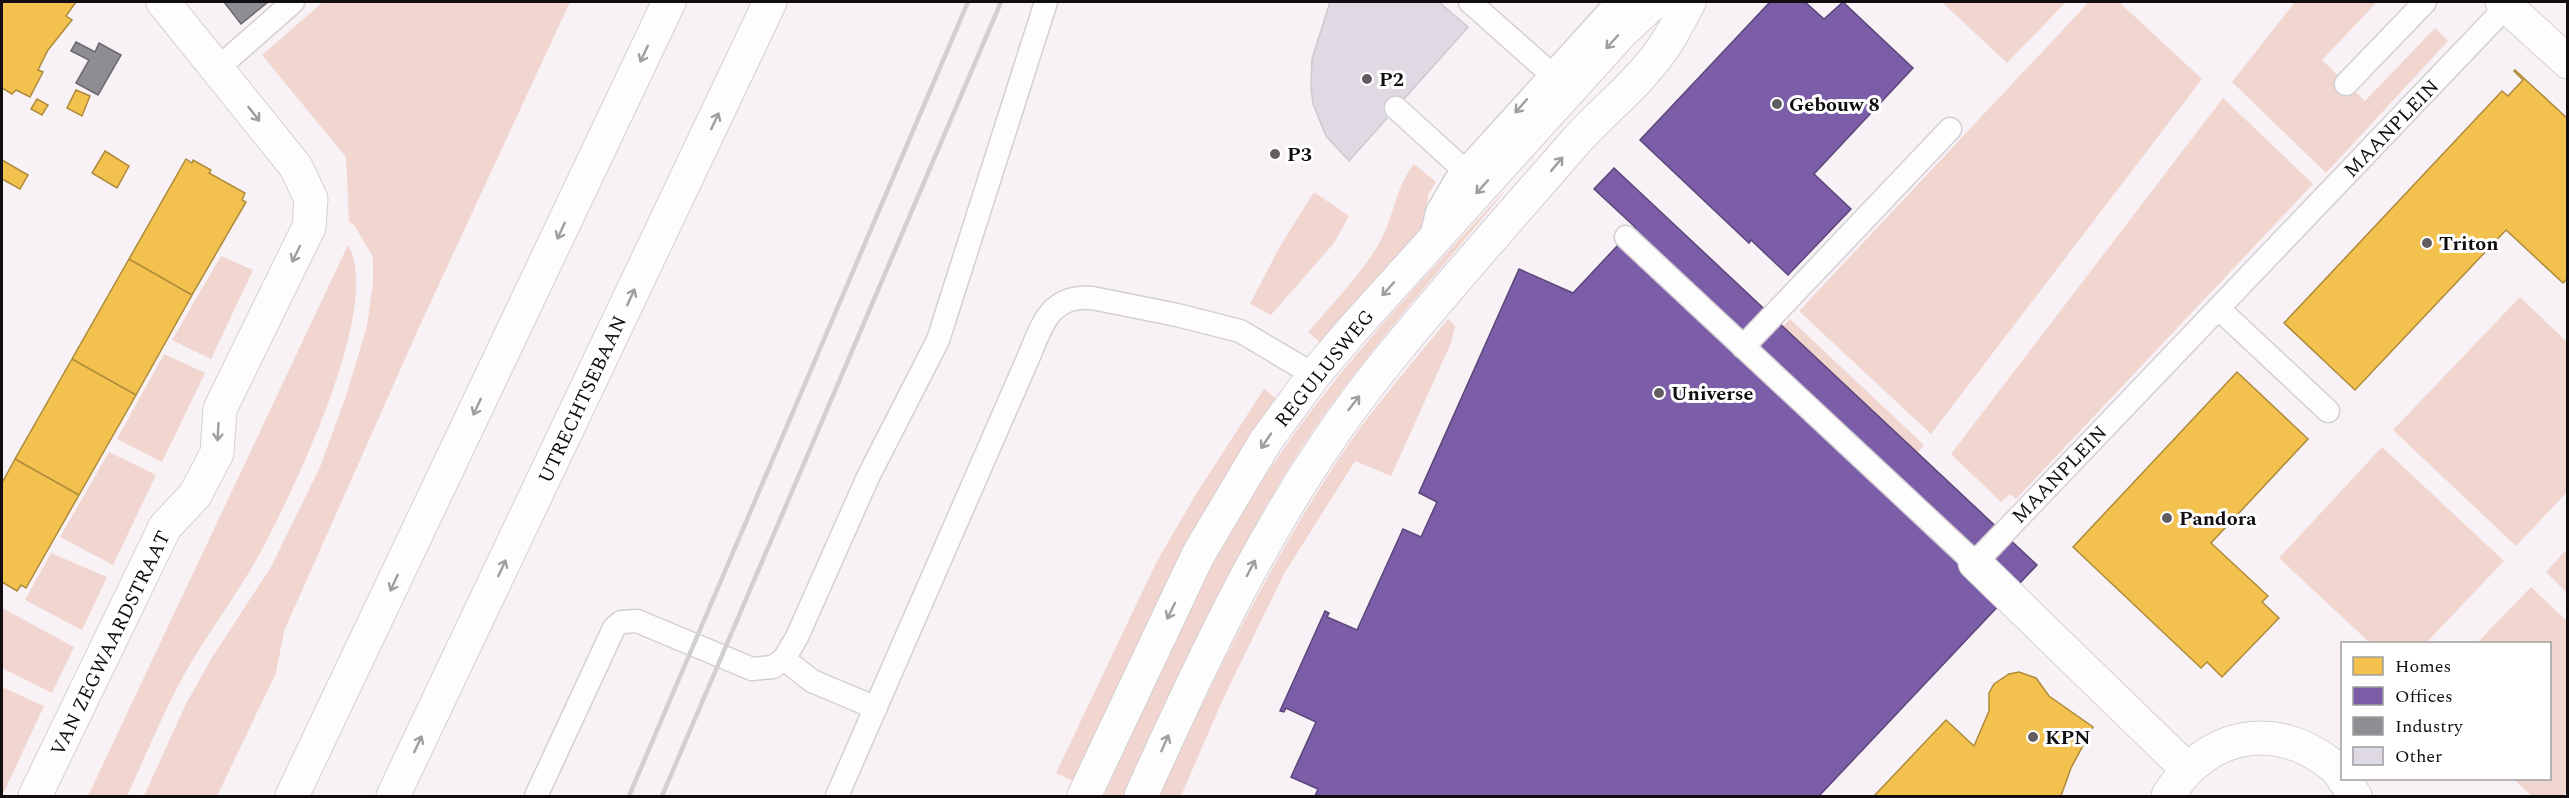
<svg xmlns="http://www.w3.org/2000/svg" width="2569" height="798" viewBox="0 0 2569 798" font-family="Spectral,serif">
<rect width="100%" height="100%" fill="#f8f2f7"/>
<path fill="#f1d5cf" d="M 323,2 L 570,2 L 421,323 L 284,631 L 276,673 L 217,796 L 144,796 L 185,706 L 211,659 L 271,567 L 320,467 L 346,396 L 367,326 L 373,283 L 373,257 L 354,225 L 349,222 L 346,157 L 262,55 Z
M 1942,2 L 2066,2 L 2007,63 Z
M 2089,2 L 2119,2 L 2202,79 L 1931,434 L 1799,311 Z
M 2295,2 L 2377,2 L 2322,60 L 2365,101 L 2435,28 L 2448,41 L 2326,173 L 2232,82 Z
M 2223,98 L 2313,184 L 2016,499 L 2010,494 L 2001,502 L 1951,454 Z
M 1414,164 L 1436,182 L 1429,193 L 1421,230 L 1324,346 L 1308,332 C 1333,303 1362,274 1381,240 C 1394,215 1396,187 1414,164 Z
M 1509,186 C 1436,276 1353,366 1291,464 C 1226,570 1177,684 1125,796 L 1104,796 C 1150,693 1195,588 1255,492 C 1326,379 1419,283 1509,186 Z
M 1314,192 L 1349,216 L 1334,243 L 1271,315 L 1250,304 L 1279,248 Z
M 348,245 C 384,305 292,494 260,553 C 238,594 208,632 185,673 C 163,713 146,755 127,796 L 88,796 Z
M 221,256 L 253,270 L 211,359 L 172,340 Z
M 2520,297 L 2567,342 L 2568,491 L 2516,546 L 2393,430 Z
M 1448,319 L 1455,326 L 1451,343 L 1391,476 L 1355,461 L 1284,574 L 1223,699 L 1181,796 L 1159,796 C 1212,682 1267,568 1336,463 C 1369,412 1410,366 1448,319 Z
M 1790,319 L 1924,445 L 1910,462 L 1774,336 Z
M 164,354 L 205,373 L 162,462 L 117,439 Z
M 1264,389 L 1281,402 L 1165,588 L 1073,781 L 1056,773 L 1156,563 L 1196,494 Z
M 2382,447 L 2504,561 L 2426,643 L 2370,643 L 2279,558 Z
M 109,452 L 156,475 L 113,565 L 60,537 Z
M 2567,549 L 2567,593 L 2546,572 Z
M 51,553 L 107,577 L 82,630 L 25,600 Z
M 2531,587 L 2567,621 L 2568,791 L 2562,796 L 2532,796 L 2513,779 L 2550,778 L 2550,644 L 2477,643 Z
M 2,608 L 74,647 L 52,693 L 2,668 Z
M 2,687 L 44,706 L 4,792 L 2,791 Z"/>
<path fill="#f2c14e" stroke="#ae8b3b" stroke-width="1.5" d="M 2,2 L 76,2 L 66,16 L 72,20 L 48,50 L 38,70 L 43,72 L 30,97 L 16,90 L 12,94 L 2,88 Z
M 2515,70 L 2568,119 L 2568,278 L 2563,283 L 2506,230 L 2355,390 L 2284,323 L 2502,91 L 2508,96 L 2523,80 L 2514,71 Z
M 76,90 L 90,96 L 82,116 L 67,108 Z
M 37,99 L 48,105 L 42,115 L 31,109 Z
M 105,151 L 129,166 L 117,188 L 92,173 Z
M 186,159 L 192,163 L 193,160 L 211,170 L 209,173 L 245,193 L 242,200 L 246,202 L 192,295 L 129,259 Z
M 2,160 L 28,175 L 20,189 L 2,179 Z
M 129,259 L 192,295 L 136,395 L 72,359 Z
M 72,359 L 136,395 L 79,495 L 15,459 Z
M 2237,372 L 2308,439 L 2211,543 L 2268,596 L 2262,602 L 2279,618 L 2222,677 L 2207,662 L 2201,668 L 2073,547 Z
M 15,459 L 79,495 L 26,588 L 21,585 L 17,591 L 2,582 L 2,483 Z
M 2019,672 L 2036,678 L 2049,696 L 2093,727 L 2071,768 L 2061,796 L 1874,796 L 1946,720 L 1974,746 L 1989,711 L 1989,693 L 1994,684 L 2009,674 Z"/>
<path fill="#7b5ea7" stroke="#5b467a" stroke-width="1.5" d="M 1770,2 L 1805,2 L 1824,19 L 1843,2 L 1913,68 L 1814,174 L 1851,209 L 1788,275 L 1751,240 L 1749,243 L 1640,140 Z
M 1614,168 L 2037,565 L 1819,796 L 1315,796 L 1318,789 L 1291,777 L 1316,722 L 1286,708 L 1284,712 L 1280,711 L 1325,611 L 1329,613 L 1327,617 L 1357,630 L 1403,529 L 1421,537 L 1437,502 L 1419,493 L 1519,269 L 1573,293 L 1635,227 L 1594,189 Z"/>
<path fill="#8d8d92" stroke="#68676b" stroke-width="1.5" d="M 224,2 L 268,2 L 241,24 Z
M 76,42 L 95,52 L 99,43 L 121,55 L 98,95 L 76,83 L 89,60 L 71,51 Z"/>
<path fill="#dfd9e3" stroke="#cdcace" stroke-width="1.5" d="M 1330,2 L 1439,2 L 1468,27 L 1349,161 L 1326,136 L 1313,104 L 1311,87 L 1312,59 Z"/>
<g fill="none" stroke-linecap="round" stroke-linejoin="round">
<defs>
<path id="service" d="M 1470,2 L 1550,73
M 218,68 L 293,2
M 2346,84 L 2425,2
M 1396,108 L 1464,170
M 1626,237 L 1975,563 L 2507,6
M 1430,241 L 1437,212 L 1455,181 L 1617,2
M 2218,308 L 2328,411
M 1743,347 L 1950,129
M 784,659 L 797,637 L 868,477 L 938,340 L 1046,2
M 536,796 L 614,628 L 621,622 L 637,621 L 752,669 L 773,667 L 784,659 L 812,681 L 876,708
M 837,796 L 1026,363 C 1041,330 1047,294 1092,298 L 1177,315 L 1240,331 L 1314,375"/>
<path id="pedestrian" d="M 1975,563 L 2187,769
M 2168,796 C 2205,733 2276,719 2333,766 C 2342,774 2348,787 2355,796"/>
<path id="minor" d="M 2502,2 L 2568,62
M 35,796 L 165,527 L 195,495 L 217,453 L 220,409 L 309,227 L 311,199 L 296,167 L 163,2"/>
<path id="secondary" d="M 1084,796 L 1198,555 L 1265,442 L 1314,375 L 1354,328 L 1621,33 L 1654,2
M 1141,796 C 1209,645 1280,493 1385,364 C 1446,288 1512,215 1576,141 C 1604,110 1639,83 1663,48 C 1673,34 1681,17 1689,2"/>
<path id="motorway" d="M 292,796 L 669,2
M 393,796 L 770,2"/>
</defs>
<use href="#service" stroke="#d4cfd3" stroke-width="25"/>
<use href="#pedestrian" stroke="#d4cfd3" stroke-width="35"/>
<use href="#minor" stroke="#d4cfd3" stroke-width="35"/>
<use href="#secondary" stroke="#d4cfd3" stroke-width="35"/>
<use href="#motorway" stroke="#d4cfd3" stroke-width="35"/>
<use href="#service" stroke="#fefdfe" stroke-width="22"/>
<use href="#pedestrian" stroke="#fefdfe" stroke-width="33"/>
<use href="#minor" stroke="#fefdfe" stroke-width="33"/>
<use href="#secondary" stroke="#fefdfe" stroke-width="33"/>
<use href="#motorway" stroke="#fefdfe" stroke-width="33"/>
<path stroke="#d1cfd1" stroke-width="4.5" d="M 629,796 L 968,2
M 662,796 L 1001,2"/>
</g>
<defs><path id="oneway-shaft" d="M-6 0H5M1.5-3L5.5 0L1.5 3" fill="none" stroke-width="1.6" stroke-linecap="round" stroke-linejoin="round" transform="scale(1.5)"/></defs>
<g stroke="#9f9d9f">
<use href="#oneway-shaft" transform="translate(1612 42) rotate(132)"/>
<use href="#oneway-shaft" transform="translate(644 54) rotate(115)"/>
<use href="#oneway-shaft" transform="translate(1521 106) rotate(131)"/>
<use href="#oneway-shaft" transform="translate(254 114) rotate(52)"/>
<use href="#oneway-shaft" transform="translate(715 121) rotate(-65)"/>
<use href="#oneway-shaft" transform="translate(1557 164) rotate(-50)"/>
<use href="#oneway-shaft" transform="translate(1482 187) rotate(132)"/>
<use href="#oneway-shaft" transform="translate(561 231) rotate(115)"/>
<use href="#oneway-shaft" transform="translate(296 254) rotate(116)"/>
<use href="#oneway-shaft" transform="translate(1388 289) rotate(132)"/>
<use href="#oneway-shaft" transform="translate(631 297) rotate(-65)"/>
<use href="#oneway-shaft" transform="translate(1354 403) rotate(-52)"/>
<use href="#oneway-shaft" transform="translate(477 407) rotate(115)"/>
<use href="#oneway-shaft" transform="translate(218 432) rotate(93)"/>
<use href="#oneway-shaft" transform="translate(1266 441) rotate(124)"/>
<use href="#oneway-shaft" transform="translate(502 568) rotate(-65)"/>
<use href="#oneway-shaft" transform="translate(1251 568) rotate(-62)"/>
<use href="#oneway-shaft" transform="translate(394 583) rotate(115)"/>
<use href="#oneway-shaft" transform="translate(1171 611) rotate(116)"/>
<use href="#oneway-shaft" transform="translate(1165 743) rotate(-66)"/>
<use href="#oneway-shaft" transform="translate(418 744) rotate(-65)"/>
</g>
<g fill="#625d61" stroke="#fff" stroke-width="2">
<circle cx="1367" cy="79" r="6"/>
<circle cx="1777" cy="104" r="6"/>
<circle cx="1275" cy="154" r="6"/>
<circle cx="2427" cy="243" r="6"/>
<circle cx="1659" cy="393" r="6"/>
<circle cx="2167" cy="518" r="6"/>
<circle cx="2033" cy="737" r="6"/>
</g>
<g text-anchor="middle" stroke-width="6" stroke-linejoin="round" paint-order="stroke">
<g font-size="20" font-weight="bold" fill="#110d10" stroke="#fff" text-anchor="start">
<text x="1379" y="86">P2</text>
<text x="1789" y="111">Gebouw 8</text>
<text x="1287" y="161">P3</text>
<text x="2439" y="250">Triton</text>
<text x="1671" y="400">Universe</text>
<text x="2179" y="525">Pandora</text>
<text x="2045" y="744">KPN</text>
</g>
<g font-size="20" fill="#110d10" stroke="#fff">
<text transform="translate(2391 128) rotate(-46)" y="7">MAANPLEIN</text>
<text transform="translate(1324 368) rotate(-51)" y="7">REGULUSWEG</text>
<text transform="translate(582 399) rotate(-65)" y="7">UTRECHTSEBAAN</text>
<text transform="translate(2059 474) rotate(-46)" y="7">MAANPLEIN</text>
<text transform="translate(110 643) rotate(-64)" y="7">VAN ZEGWAARDSTRAAT</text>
</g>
</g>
<rect width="2569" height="798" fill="none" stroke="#110d10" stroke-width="6"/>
<rect x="2341" y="642" width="210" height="138" fill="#ffffff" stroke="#a09e9f" stroke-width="1.5"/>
<rect x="2353" y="657" width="30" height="18" fill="#f2c14e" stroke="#a09e9f" stroke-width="1.5"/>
<text x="2395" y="672" font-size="18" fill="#110d10">Homes</text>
<rect x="2353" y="687" width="30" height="18" fill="#7b5ea7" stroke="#a09e9f" stroke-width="1.5"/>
<text x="2395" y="702" font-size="18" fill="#110d10">Offices</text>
<rect x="2353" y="717" width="30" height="18" fill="#8d8d92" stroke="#a09e9f" stroke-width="1.5"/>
<text x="2395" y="732" font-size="18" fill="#110d10">Industry</text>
<rect x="2353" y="747" width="30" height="18" fill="#dfd9e3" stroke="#a09e9f" stroke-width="1.5"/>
<text x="2395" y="762" font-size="18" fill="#110d10">Other</text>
</svg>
